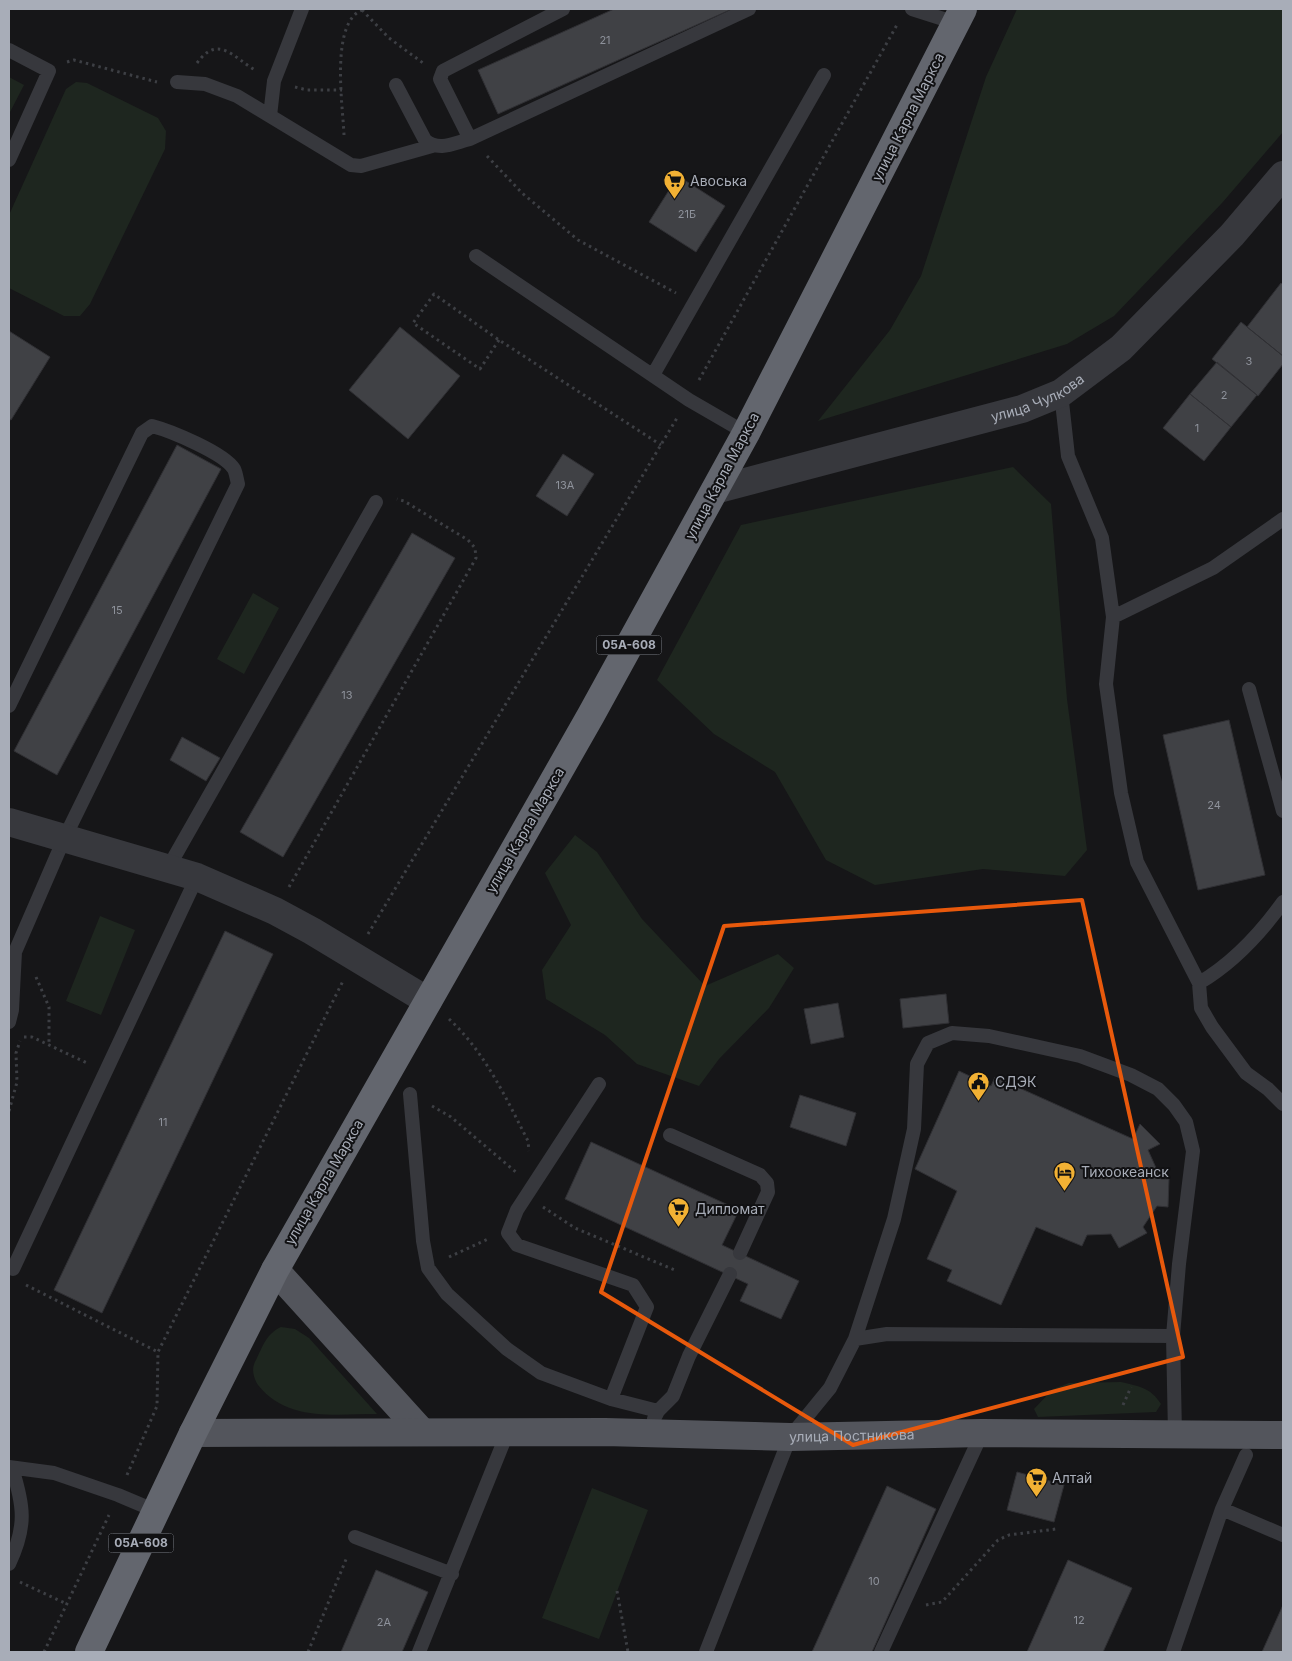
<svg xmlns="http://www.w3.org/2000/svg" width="1292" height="1661" viewBox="0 0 1292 1661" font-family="Inter,sans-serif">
<rect width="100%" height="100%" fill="#161618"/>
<path fill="#1e261f" d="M 1017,9 L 1283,9 L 1283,132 L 1222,203 L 1114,316 L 1067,344 L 818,421 L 890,330 L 921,276 L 986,77 Z
M 9,77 L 24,85 L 9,114 Z
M 76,82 L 87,83 L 158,118 L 166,131 L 165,149 L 90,304 L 80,316 L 64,316 L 9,288 L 9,215 L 66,89 Z
M 1013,467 L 1051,504 L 1067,699 L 1087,850 L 1065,876 L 983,869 L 875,885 L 826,860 L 775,772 L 714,734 L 657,680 L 741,525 Z
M 253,593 L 279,608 L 244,674 L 217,659 Z
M 575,835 L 597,852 L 642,919 L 705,986 L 778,954 L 794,968 L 769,1008 L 719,1059 L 699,1086 L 637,1064 L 605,1035 L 546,999 L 542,970 L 571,925 L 545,873 Z
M 100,916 L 135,930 L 101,1015 L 66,1001 Z
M 281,1327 L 295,1329 L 309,1338 L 377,1414 C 335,1414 287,1422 258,1385 C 253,1377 251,1368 256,1360 C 263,1346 266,1334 281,1327 Z
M 1121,1382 C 1139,1386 1151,1388 1161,1404 L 1156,1412 L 1038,1417 L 1034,1409 L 1053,1389 L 1069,1383 Z
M 592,1488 L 648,1510 L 599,1639 L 542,1618 Z"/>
<path fill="#404145" stroke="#303034" d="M 614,9 L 732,9 L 498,114 L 478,70 Z
M 678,176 L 725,206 L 696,252 L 649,222 Z
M 1281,283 L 1283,285 L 1283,356 L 1247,327 Z
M 1241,322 L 1283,356 L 1283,364 L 1258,396 L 1212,359 Z
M 400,327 L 460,376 L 408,439 L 349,390 Z
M 9,331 L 50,357 L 11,420 L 9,419 Z
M 1217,362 L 1257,395 L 1231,427 L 1190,394 Z
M 1190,394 L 1231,427 L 1204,461 L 1163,428 Z
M 177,445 L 221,469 L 57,775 L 14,751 Z
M 563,454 L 594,474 L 567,516 L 536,496 Z
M 412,533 L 455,558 L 283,857 L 240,832 Z
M 1229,720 L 1265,875 L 1198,890 L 1163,735 Z
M 182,737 L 220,758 L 206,781 L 170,760 Z
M 225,931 L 273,954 L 102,1313 L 54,1290 Z
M 946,994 L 949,1023 L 903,1028 L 900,999 Z
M 838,1003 L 844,1037 L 811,1044 L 804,1009 Z
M 959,1071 L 991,1086 L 995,1077 L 1133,1139 L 1140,1124 L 1160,1144 L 1148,1150 L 1161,1179 L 1169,1179 L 1168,1207 L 1157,1206 L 1143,1227 L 1147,1233 L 1119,1248 L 1111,1234 L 1087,1235 L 1082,1246 L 1036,1227 L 1001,1305 L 947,1281 L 952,1270 L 927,1259 L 957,1191 L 915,1169 Z
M 800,1095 L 856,1113 L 846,1146 L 790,1127 Z
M 591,1142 L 739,1210 L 722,1245 L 799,1281 L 781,1319 L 740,1301 L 748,1284 L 565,1199 Z
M 1017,1472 L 1064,1485 L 1054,1522 L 1007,1510 Z
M 887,1486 L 936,1509 L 872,1652 L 812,1652 Z
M 1068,1560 L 1132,1588 L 1103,1652 L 1027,1652 Z
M 376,1570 L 428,1592 L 402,1652 L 341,1652 Z
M 1283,1605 L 1283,1652 L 1262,1652 Z"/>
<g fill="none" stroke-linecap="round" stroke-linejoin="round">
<path stroke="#3d3f44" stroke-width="3" stroke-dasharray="2.5 4" stroke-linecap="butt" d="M 362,10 L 389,38 L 423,63
M 67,62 L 74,60 L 157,82
M 197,63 C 218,34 233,57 255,70
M 295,87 L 307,90 L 342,90
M 344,135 C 343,106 329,18 365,9
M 487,156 L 522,193 L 578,240 L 676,293
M 499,340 L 480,369 L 413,323 L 434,294 L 499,340 L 661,445
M 699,380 L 898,23
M 289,887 L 476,558 L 475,548 L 468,540 L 404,501 L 397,499
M 368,934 L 677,418
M 36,977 L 49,1007 L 49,1046
M 449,1019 C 485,1052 506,1098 528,1141 L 529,1151
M 24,1037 L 32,1037 L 87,1063
M 432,1106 L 451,1117 L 517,1173
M 9,1111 L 17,1082 L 16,1053 L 20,1041
M 543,1207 L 575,1228 L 677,1271
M 449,1257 L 488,1239
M 26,1285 L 158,1352
M 1123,1405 L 1131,1387
M 127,1475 L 157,1406 L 158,1352 L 343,981
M 20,1582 L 67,1604
M 617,1591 L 628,1652
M 926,1605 L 942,1602 L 998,1540 L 1009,1535 L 1056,1529
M 44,1652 L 109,1515
M 308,1652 L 347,1557"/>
<path stroke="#37383d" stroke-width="14" d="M 563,9 L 443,71 L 440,79 L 470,139 L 749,9
M 912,9 L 956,23
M 9,50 L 49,71 L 9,160
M 177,82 L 205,84 L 237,96 L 351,165 L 361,166 L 432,146
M 396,85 L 425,140 C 439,152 454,143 470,139
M 270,116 L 274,81 L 302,9
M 476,256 L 689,400 L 746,433
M 653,375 L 824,75
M 1061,393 L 1068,456 L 1102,538 L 1113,617 L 1106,684 L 1121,793 L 1137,862 L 1199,983 L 1201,1008 L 1212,1027 L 1246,1073 L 1268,1089 L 1283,1104
M 1113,617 L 1213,568 L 1283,519
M 1249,689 L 1283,811
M 9,706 L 142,433 L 152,426 C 171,431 224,453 234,469 C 236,473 237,480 238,484 L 64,839 L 15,952 L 12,1010 L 9,1022
M 168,868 L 376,502
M 1199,983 C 1233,963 1260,934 1283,902
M 599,1084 L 517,1210 L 508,1233 L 517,1245 L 633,1285 L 647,1307 L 611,1399
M 410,1094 L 423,1241 L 428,1268 L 447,1294 L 507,1349 L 541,1373 L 611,1399 L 658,1411
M 670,1135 L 760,1175 L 767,1183 L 768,1192 L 740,1253
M 13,1269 L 197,877
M 855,1339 L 887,1334 L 1173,1336
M 654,1419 L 658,1411 L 673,1396 L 689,1356 L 730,1274
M 9,1467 L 54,1473 L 118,1495 L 156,1511
M 1222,1509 L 1283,1535
M 355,1537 L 452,1574
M 9,1564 C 27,1526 24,1506 12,1468
M 419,1652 L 508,1431
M 706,1652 L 790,1437 L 830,1388 L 855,1339 L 894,1219 L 914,1129 L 917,1064 L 928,1043 L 952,1033 L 989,1036 L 1080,1056 L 1131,1075 L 1158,1089 L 1174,1105 L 1186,1122 L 1193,1151 L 1179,1264 L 1173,1336 L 1175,1434
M 881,1652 L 982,1433
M 1173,1652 L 1222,1509 L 1246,1455"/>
<g stroke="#37383d" stroke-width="28">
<path id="s1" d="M 715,490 L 1022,409 L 1061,393 L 1121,348 L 1232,235 L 1283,175"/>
<path d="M 9,822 L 197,877 L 275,911 L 312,931 L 428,1001"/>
</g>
<g stroke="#53555c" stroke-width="28">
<path d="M 275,1270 L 421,1431"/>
<path id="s2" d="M 193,1433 L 605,1432 L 790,1437 L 982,1433 L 1283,1435"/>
</g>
<path stroke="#63666e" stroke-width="28" d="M 89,1652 L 193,1433 L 275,1270 L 591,715 L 746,433 L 963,9"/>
</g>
<path fill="none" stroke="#e8590c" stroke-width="4" stroke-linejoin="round" d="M 1082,900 L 1183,1357 L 853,1445 L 601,1292 L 724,926 Z"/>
<defs>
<symbol id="supermarket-pin" viewBox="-11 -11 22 30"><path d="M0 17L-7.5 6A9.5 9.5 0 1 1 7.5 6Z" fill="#f2b134" stroke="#111113"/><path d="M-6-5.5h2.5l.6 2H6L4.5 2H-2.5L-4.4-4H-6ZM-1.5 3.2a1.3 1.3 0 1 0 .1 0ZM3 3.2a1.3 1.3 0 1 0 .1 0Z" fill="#111"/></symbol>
<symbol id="civic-pin" viewBox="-11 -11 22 30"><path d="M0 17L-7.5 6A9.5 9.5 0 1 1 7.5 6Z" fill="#f2b134" stroke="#111113"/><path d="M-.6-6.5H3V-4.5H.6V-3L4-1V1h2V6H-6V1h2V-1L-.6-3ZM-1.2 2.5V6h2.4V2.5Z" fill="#111"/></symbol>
<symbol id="hotel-pin" viewBox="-11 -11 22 30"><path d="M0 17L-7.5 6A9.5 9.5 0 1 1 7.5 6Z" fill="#f2b134" stroke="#111113"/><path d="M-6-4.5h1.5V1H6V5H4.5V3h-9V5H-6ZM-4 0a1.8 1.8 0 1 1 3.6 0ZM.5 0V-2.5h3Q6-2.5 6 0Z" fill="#111"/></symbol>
</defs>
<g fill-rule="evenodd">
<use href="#supermarket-pin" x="662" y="168" width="25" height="34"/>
<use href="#civic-pin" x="966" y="1070" width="25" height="34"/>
<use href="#hotel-pin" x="1052" y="1160" width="25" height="34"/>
<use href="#supermarket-pin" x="666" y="1196" width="25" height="34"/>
<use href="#supermarket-pin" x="1024" y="1466" width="25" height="34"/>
</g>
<g text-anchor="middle" stroke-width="4" stroke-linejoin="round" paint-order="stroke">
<g font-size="11" fill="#8e929b">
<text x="605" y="44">21</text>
<text x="687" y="218">21Б</text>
<text x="1249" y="365">3</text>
<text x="1224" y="399">2</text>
<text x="1197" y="432">1</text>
<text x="565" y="489">13А</text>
<text x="117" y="614">15</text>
<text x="347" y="699">13</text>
<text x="1214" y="809">24</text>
<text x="163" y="1126">11</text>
<text x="874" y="1585">10</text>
<text x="1079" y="1624">12</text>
<text x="384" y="1626">2А</text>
</g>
<g fill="#111113" stroke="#7b7e86" stroke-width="1">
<rect x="596.5" y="635.5" width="65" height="19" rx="4"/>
<rect x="108.5" y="1533.5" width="65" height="19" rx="4"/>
</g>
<g font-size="12" font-weight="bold" fill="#a8adb8">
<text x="629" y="649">05А-608</text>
<text x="141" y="1547">05А-608</text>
</g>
<g font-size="14" fill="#a8adb8" stroke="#111113">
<text transform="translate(908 117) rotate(-63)" y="5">улица Карла Маркса</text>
<text dy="5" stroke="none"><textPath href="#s1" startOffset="336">улица Чулкова</textPath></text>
<text transform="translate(722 476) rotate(-62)" y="5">улица Карла Маркса</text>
<text transform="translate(525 830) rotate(-60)" y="5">улица Карла Маркса</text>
<text transform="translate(324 1182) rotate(-60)" y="5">улица Карла Маркса</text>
<text dy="5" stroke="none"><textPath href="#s2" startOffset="659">улица Постникова</textPath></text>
</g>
<g font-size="14" fill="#a8adb8" stroke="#111113" text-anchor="start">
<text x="690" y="186">Авоська</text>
<text x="995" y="1087">СДЭК</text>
<text x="1081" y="1177">Тихоокеанск</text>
<text x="695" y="1214">Дипломат</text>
<text x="1052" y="1483">Алтай</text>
</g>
</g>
<rect width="1292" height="1661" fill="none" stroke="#a8adb8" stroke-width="20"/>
</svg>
